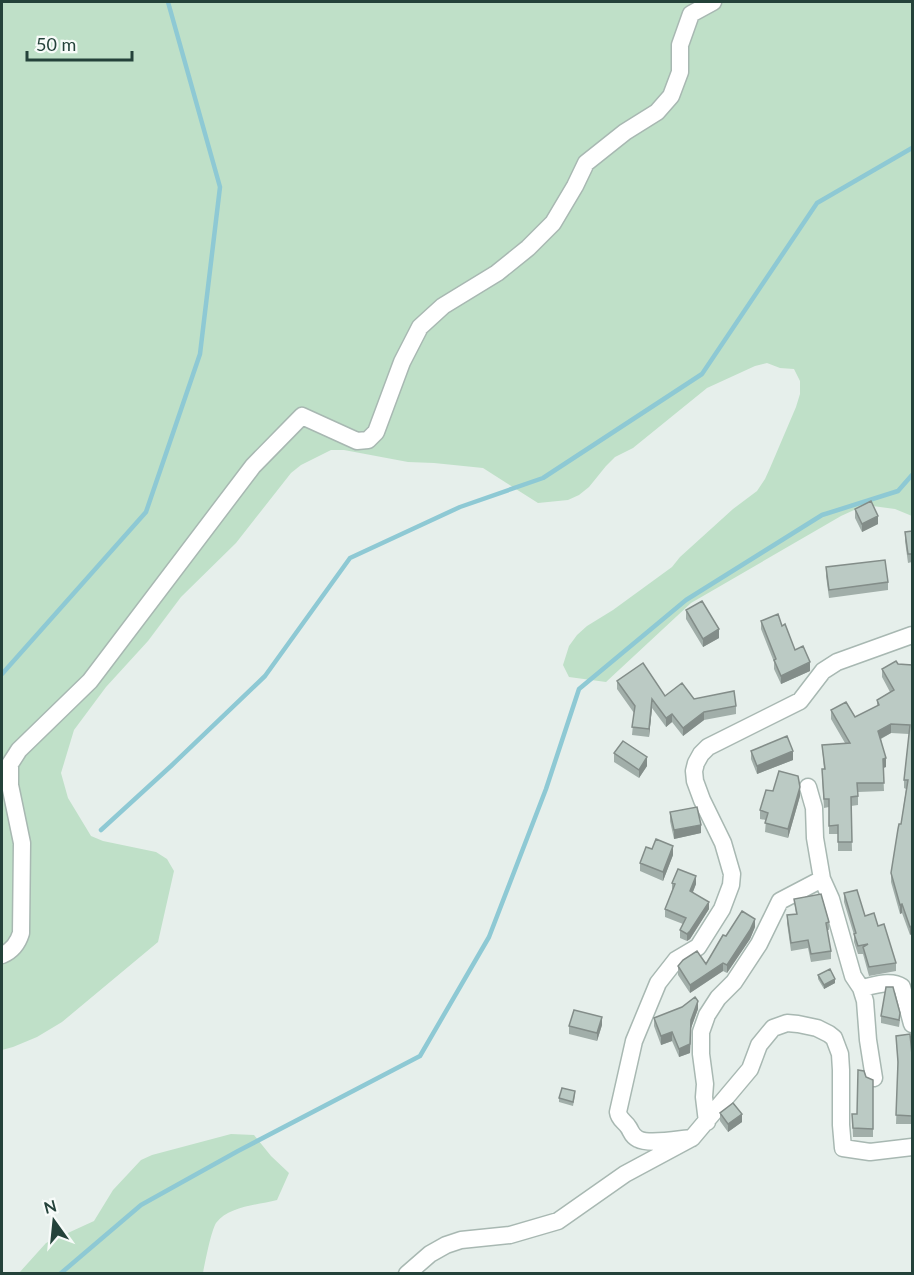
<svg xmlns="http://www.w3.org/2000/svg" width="914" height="1275" viewBox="0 0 914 1275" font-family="Lato,sans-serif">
<rect width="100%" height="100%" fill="#e6efeb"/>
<path fill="#bfe0c8" d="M 2,2 L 912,2 L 912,516 L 895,509 L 865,505 L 841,516 L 691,603 L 606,682 L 569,677 L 563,665 L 569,646 L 577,635 L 587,626 L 613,610 L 672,567 L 680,557 L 733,509 L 757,491 L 765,479 L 770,468 L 796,407 L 800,394 L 800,381 L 794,369 L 780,368 L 767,363 L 755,366 L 707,388 L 633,448 L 615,457 L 606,466 L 589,487 L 579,495 L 568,500 L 538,503 L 483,468 L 434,463 L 408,462 L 344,450 L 331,450 L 301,465 L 291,473 L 236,543 L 181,597 L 148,641 L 106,687 L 74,730 L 61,773 L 68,798 L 91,836 L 103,841 L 156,852 L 167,859 L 174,871 L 158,942 L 62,1022 L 37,1037 L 13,1047 L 2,1050 Z
M 231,1134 L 254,1135 L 271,1156 L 289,1173 L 277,1200 C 258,1205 229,1206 216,1223 C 211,1231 205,1263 203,1273 L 19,1273 L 46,1243 L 94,1221 L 113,1190 L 141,1160 L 152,1155 Z"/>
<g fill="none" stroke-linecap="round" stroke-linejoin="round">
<path stroke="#8ec9d4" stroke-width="4.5" d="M 2,674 L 146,512 L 200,354 L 220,187 L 168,2
M 101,830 L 171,766 L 265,676 L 350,558 L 460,507 L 543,478 L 702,374 L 817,203 L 912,148
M 60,1274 L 141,1205 L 238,1151 L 420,1056 L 489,937 L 546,789 L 579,689 L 686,600 L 822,515 L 898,491 L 912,475"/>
<defs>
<path id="minor" d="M 808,787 L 814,808 L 815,838 L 822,879 L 831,899 L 853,976 L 861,988 L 865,1001 L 868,1040 L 874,1078
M 2,955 C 12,951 18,943 21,933 L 22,843 L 10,785 L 10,764 L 19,750 L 90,681 L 253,466 L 302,416 L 357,441 L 368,440 L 376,432 L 402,362 L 420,327 L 443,306 L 497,273 L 528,248 L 553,223 L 575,186 L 586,163 L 625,132 L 657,112 L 671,96 L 680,72 L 680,45 L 691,14 L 713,2
M 861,988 C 874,986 890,979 902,987 L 912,1024
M 707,1122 L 704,1097 L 705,1084 L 701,1054 L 701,1032 L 707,1015 L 718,998 L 734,982 L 759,944 L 780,901 L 822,879
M 692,1138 C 679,1139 649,1145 638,1139 C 632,1136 632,1133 629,1128 C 625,1121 619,1120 618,1112 L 634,1041 L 658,983 L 676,960 L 698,947 L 722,909 L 731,885 L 732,874 L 723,843 L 702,800 L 695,781 L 694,771 L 696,763 L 701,754 L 708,747 L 800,701 L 823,671 L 837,662 L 912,635
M 407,1274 L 430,1254 L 446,1245 L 461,1240 L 510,1235 L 558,1221 L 625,1174 L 692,1138 L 750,1069 L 759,1045 L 773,1028 L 787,1023 L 798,1024 L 817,1028 L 829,1034 L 834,1038 L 840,1054 L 841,1070 L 841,1125 L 843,1148 L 870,1152 L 912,1147"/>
</defs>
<use href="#minor" stroke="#a8b8b2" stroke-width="19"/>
<use href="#minor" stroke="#fff" stroke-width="16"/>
</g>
<path fill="#a1aea9" d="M 855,509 L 878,524 L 862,532 L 855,518 Z
M 912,531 L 912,562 L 908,563 L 905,541 L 905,532 Z
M 826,567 L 888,582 L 888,590 L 829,598 L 826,576 Z
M 686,610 L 719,638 L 703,647 L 686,619 Z
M 761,621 L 782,626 L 795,650 L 810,671 L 781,684 L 774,669 L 774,662 L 761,629 Z
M 898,664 L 912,665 L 910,935 L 902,913 L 900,914 L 891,882 L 891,873 L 901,824 L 906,789 L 904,788 L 904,780 L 909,734 L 891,733 L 881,739 L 886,767 L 883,768 L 884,791 L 858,792 L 858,805 L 851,806 L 852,851 L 838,851 L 838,834 L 829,834 L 829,807 L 824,808 L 822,778 L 822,769 L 824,769 L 822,745 L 845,743 L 831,719 L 831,710 L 855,717 L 877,706 L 877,700 L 890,692 L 882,677 L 882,669 Z
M 617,681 L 665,696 L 694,699 L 736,706 L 736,714 L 704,720 L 683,736 L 672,722 L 666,727 L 652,708 L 649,737 L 632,735 L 634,713 L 617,689 Z
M 751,751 L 793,760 L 757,774 L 751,759 Z
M 614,753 L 647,766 L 639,778 L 614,762 Z
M 773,791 L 800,796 L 788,838 L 765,832 L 766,820 L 760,819 L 760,810 Z
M 670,812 L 701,833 L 674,839 L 670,821 Z
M 652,849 L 673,855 L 663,881 L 640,871 L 640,863 Z
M 672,883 L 696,884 L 693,892 L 709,909 L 690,939 L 687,941 L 680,938 L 680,930 L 683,924 L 665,917 L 665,909 L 672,891 Z
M 844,893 L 865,916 L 878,926 L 896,963 L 896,971 L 869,976 L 863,954 L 858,954 L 854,942 L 854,935 L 844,902 Z
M 794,899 L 829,922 L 829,930 L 827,930 L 831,951 L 831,959 L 811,962 L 808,948 L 791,951 L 787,923 L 787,915 L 796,914 Z
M 755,927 L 750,939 L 727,973 L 723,971 L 690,993 L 678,975 L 678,966 L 706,964 L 726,936 Z
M 818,975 L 835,983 L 824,989 L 818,979 Z
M 698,1009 L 691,1028 L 690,1053 L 679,1057 L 672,1041 L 661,1045 L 654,1026 L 654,1018 Z
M 881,1016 L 900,1020 L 899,1027 L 881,1023 Z
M 602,1025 L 597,1041 L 569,1034 L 569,1026 Z
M 896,1036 L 912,1055 L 912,1124 L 896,1124 L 898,1068 Z
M 866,1077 L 873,1080 L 873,1137 L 853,1137 L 852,1114 L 857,1114 Z
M 575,1095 L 573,1106 L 559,1102 L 559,1098 Z
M 720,1113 L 742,1122 L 728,1132 L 720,1121 Z"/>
<path fill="#838d89" d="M 878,516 L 878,524 L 862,532 L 862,524 Z
M 719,629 L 719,638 L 703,647 L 703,639 Z
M 810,662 L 810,671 L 781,684 L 781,676 Z
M 652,699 L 652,708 L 649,737 L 649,729 Z
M 704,712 L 704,720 L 683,736 L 683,728 Z
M 672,714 L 672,722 L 666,727 L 666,718 Z
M 891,724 L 891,733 L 878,740 L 878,731 Z
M 793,751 L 793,760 L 757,774 L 757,766 Z
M 647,757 L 647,766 L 639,778 L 639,770 Z
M 886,758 L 886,767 L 883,768 L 883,759 Z
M 800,787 L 800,796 L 788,838 L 788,829 Z
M 701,825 L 701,833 L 674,839 L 674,830 Z
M 673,846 L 673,855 L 663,881 L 663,872 Z
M 696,876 L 696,884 L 690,899 L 690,891 Z
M 709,902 L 709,909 L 690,939 L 687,941 L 687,934 Z
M 902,904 L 902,913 L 900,914 L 900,905 Z
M 755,919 L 755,927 L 750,939 L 727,973 L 727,965 Z
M 912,926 L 912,934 L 910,935 L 910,927 Z
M 723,963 L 723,971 L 690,993 L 690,985 Z
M 835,979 L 835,983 L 824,989 L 824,985 Z
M 698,1001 L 698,1009 L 691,1028 L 690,1053 L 679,1057 L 679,1049 Z
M 602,1017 L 602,1025 L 597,1041 L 597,1033 Z
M 672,1032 L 672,1041 L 661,1045 L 661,1036 Z
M 742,1114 L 742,1122 L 728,1132 L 728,1124 Z"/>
<path fill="#bbcac4" stroke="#838d89" stroke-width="1.5" d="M 871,501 L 878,516 L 862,524 L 855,509 Z
M 912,531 L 912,554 L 908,554 L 905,532 Z
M 885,560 L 888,582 L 829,590 L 826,567 Z
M 702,601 L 719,629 L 703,639 L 686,610 Z
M 778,614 L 782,626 L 785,624 L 795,650 L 803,646 L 810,662 L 781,676 L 774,660 L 776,659 L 761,621 Z
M 896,661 L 898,664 L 912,665 L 912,926 L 910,927 L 902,904 L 900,905 L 891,873 L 898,829 L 899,824 L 901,824 L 908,780 L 904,780 L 910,725 L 891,724 L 878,731 L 886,758 L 883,759 L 884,783 L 857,783 L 858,796 L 851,797 L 852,842 L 838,842 L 838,825 L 829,826 L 829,799 L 824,799 L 822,769 L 825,769 L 822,745 L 850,743 L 831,710 L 846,702 L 855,717 L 879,705 L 877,700 L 894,690 L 882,669 Z
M 643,663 L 665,696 L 682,683 L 694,699 L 734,691 L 736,706 L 704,712 L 683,728 L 672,714 L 666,718 L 652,699 L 649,729 L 632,727 L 635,706 L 617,681 Z
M 787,736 L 793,751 L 757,766 L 751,751 Z
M 623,741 L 647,757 L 639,770 L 614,753 Z
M 779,771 L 798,776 L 800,787 L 788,829 L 765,823 L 768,813 L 760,810 L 766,790 L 773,791 Z
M 697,807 L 701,825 L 674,830 L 670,812 Z
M 656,839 L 673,846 L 663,872 L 640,863 L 646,847 L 652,849 Z
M 678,869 L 696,876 L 690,891 L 709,902 L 690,931 L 687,934 L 680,930 L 686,918 L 665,909 L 675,884 L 672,883 Z
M 857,890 L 865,916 L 874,913 L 878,926 L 884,924 L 896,963 L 869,967 L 863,947 L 868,944 L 858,946 L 854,934 L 856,933 L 844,893 Z
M 821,894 L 829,922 L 826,923 L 831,951 L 811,954 L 808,940 L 791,943 L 787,915 L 797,914 L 794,899 Z
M 742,911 L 755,919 L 750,930 L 727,965 L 723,963 L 690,985 L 678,966 L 683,960 L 697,951 L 706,964 L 723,935 L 726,936 Z
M 830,969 L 835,979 L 824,985 L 818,975 Z
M 886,987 L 893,987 L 900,1013 L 899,1020 L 881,1016 Z
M 695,997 L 698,1001 L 691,1020 L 690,1044 L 679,1049 L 672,1032 L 661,1036 L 654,1018 L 682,1007 Z
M 574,1010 L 602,1017 L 597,1033 L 569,1026 Z
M 910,1034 L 912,1055 L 912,1116 L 896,1115 L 898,1062 L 896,1036 Z
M 858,1070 L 864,1071 L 866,1077 L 873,1080 L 873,1129 L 853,1128 L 852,1114 L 857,1114 Z
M 562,1088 L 575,1091 L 573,1102 L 559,1098 Z
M 733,1103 L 742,1114 L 728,1124 L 720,1113 Z"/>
<rect width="914" height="1275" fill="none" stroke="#24423a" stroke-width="6"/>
<g transform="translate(54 1221) rotate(345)" stroke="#f7fbf9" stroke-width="4.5" paint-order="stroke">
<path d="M0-4.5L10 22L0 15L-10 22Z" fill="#24423a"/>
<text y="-9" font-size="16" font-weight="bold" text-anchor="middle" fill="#24423a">N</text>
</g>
<path d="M27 51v9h105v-9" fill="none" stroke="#24423a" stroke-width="3"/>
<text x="36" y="51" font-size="18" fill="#24423a" stroke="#f7fbf9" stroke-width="4.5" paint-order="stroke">50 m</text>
</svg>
